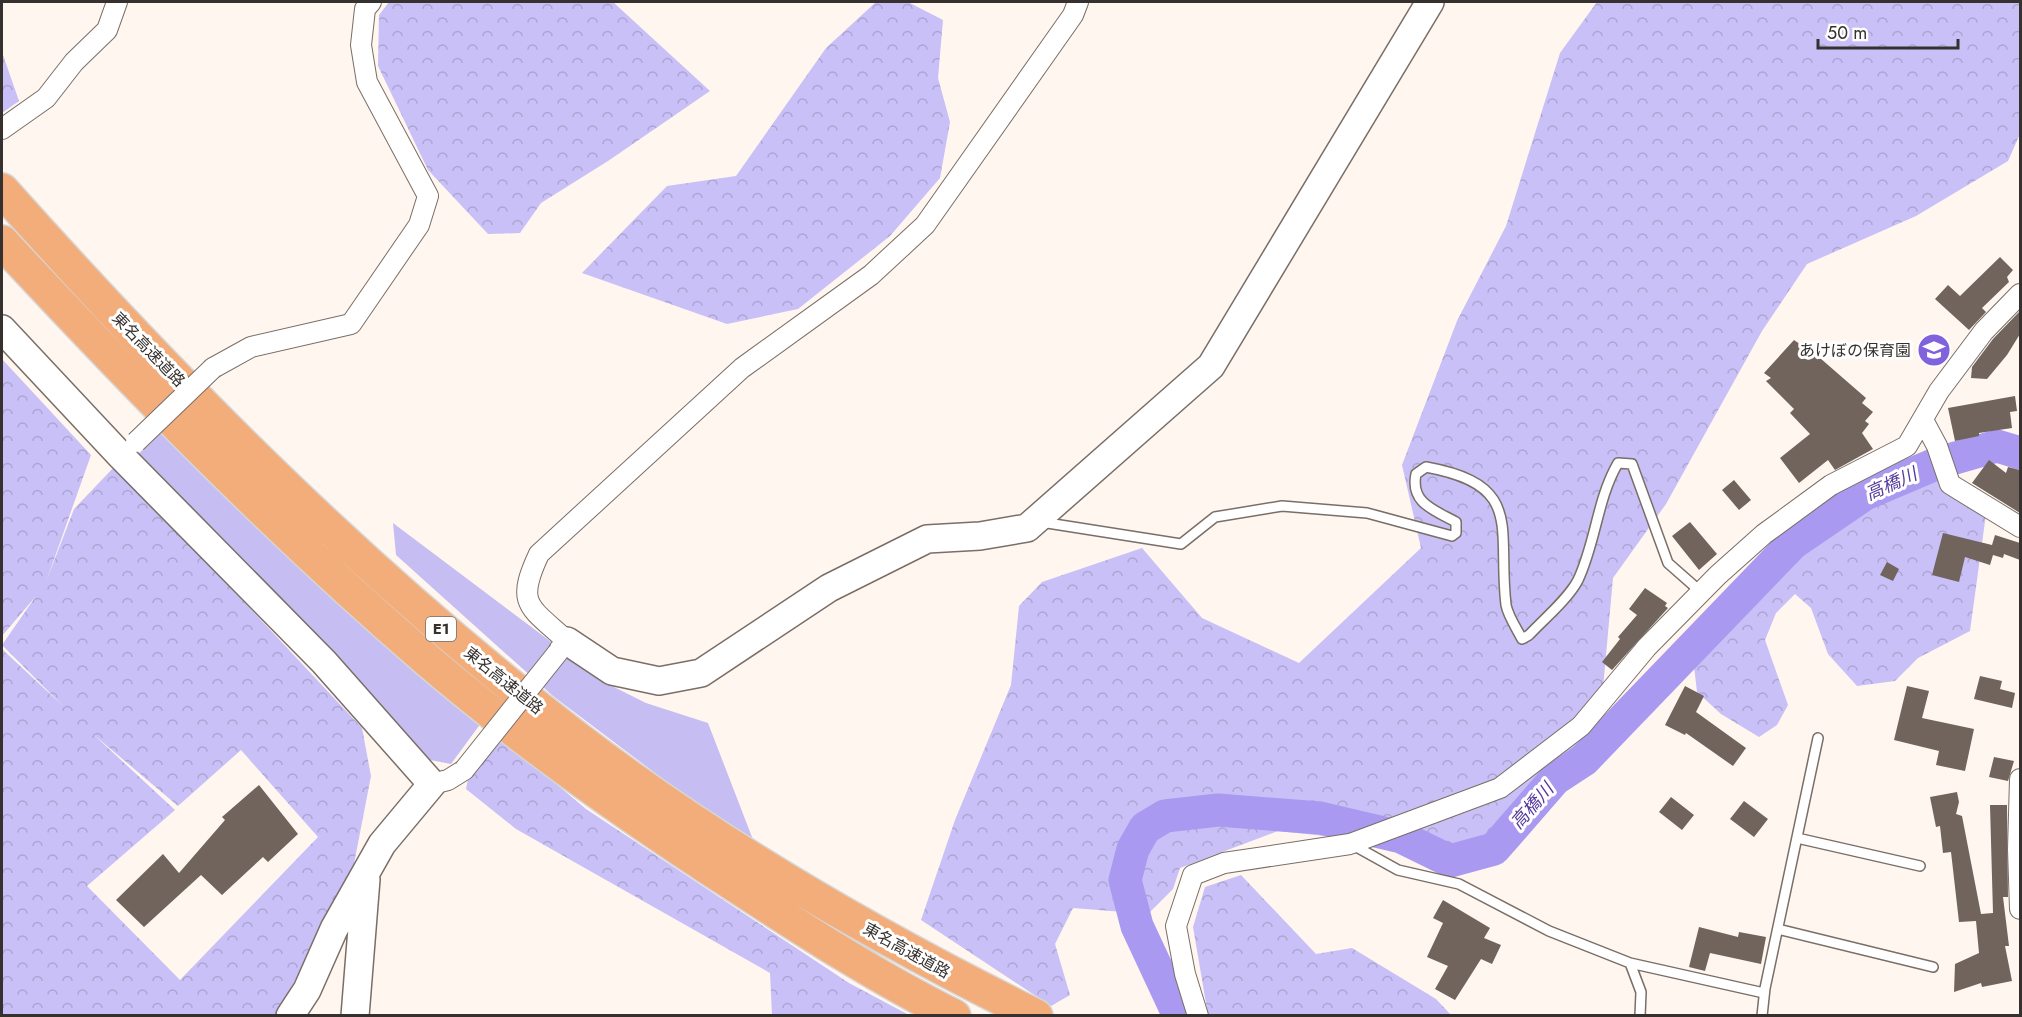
<svg xmlns="http://www.w3.org/2000/svg" width="2022" height="1017" viewBox="0 0 2022 1017" font-family="Jost,'Noto Sans JP',sans-serif">
<defs>
<pattern id="forest-crowns" width="20" height="18" patternUnits="userSpaceOnUse" patternTransform="scale(1.5)"><rect width="20" height="18" fill="#c8c0f6"/><path d="M2 6a3 3 0 1 1 6 0M12 15a3 3 0 1 1 6 0" fill="none" stroke="#aca5d3"/></pattern>
</defs>
<rect width="100%" height="100%" fill="#fff6f0"/>
<path fill="#c6bef2" d="M 170,424 L 484,719 L 451,764 L 425,759 L 134,458 Z
M 393,523 L 606,683 L 646,703 L 708,723 L 757,850 L 553,696 L 396,555 Z"/>
<path fill="url(#forest-crowns)" fill-rule="evenodd" d="M 389,2 L 613,2 L 710,91 L 608,161 L 541,203 L 520,233 L 488,234 L 428,170 L 378,66 L 379,15 Z
M 876,2 L 908,2 L 943,20 L 938,78 L 950,122 L 940,178 L 890,236 L 798,309 L 727,324 L 582,273 L 667,186 L 736,176 L 826,48 Z
M 1597,2 L 2020,2 L 2020,134 L 2008,161 L 1916,216 L 1807,264 L 1762,331 L 1666,504 L 1613,578 L 1599,732 L 1477,852 L 1278,831 L 1180,868 L 1173,889 L 1148,914 L 1073,908 L 1055,944 L 1070,995 L 1051,1006 L 921,920 L 955,820 L 1011,685 L 1019,606 L 1042,582 L 1142,548 L 1202,618 L 1299,663 L 1421,548 L 1402,465 L 1457,321 L 1506,226 L 1560,53 Z
M 2,52 L 19,101 L 2,113 Z
M 2,359 L 91,455 L 46,582 L 74,509 L 116,465 L 362,728 L 371,776 L 353,869 L 277,1015 L 2,1015 L 2,649 L 63,706 L 2,645 L 36,596 L 2,636 ZM 93,734 L 178,806 L 241,750 L 318,837 L 180,980 L 87,886 L 175,810 Z
M 1915,457 L 1933,465 L 1986,514 L 1970,631 L 1918,658 L 1895,681 L 1857,686 L 1828,654 L 1811,608 L 1795,594 L 1776,613 L 1765,640 L 1788,705 L 1777,725 L 1759,737 L 1721,714 L 1697,692 L 1693,657 L 1757,570 L 1840,499 Z
M 503,739 L 586,809 L 849,983 L 909,1015 L 772,1015 L 770,973 L 516,829 L 466,789 L 468,779 Z
M 1241,875 L 1316,954 L 1352,948 L 1436,999 L 1451,1015 L 1208,1015 L 1193,927 L 1205,887 Z"/>
<g fill="none" stroke-linecap="round" stroke-linejoin="round">
<path stroke="#a999f0" stroke-width="33" d="M 1179,1016 L 1137,926 L 1125,880 L 1133,849 L 1145,828 L 1165,816 L 1218,810 L 1320,818 L 1401,837 L 1450,861 L 1494,849 L 1555,779 L 1584,760 L 1793,543 L 1865,494 L 1938,463 L 1997,446 L 2020,453"/>
</g>
<path fill="#70645c" d="M 2000,257 L 2013,270 L 2007,277 L 2009,282 L 1982,308 L 1986,312 L 1969,330 L 1935,299 L 1948,285 L 1960,296 Z
M 2020,311 L 2020,334 L 2007,355 L 1987,379 L 1971,378 L 1972,367 L 1993,339 Z
M 1794,340 L 1804,347 L 1808,344 L 1823,355 L 1820,358 L 1866,398 L 1862,403 L 1873,412 L 1865,421 L 1869,424 L 1862,433 L 1873,449 L 1835,470 L 1828,460 L 1799,483 L 1780,458 L 1810,434 L 1790,413 L 1794,409 L 1766,381 L 1771,378 L 1764,373 Z
M 2015,396 L 2017,411 L 2010,412 L 2012,428 L 1979,433 L 1979,436 L 1955,441 L 1948,408 Z
M 1989,460 L 2006,473 L 2008,467 L 2020,470 L 2020,513 L 1972,483 Z
M 1734,480 L 1751,500 L 1739,510 L 1722,490 Z
M 1690,522 L 1717,554 L 1699,570 L 1672,536 Z
M 1943,533 L 1992,545 L 1995,535 L 2020,543 L 2020,560 L 2004,554 L 2003,558 L 1993,555 L 1990,565 L 1965,557 L 1959,582 L 1932,575 Z
M 1887,562 L 1899,569 L 1893,581 L 1880,575 Z
M 1645,588 L 1667,603 L 1665,606 L 1668,608 L 1612,670 L 1602,662 L 1620,639 L 1618,637 L 1637,615 L 1629,609 Z
M 1980,676 L 2002,681 L 2000,689 L 2015,693 L 2012,708 L 1974,699 Z
M 1685,686 L 1704,696 L 1696,712 L 1746,748 L 1733,766 L 1686,733 L 1685,735 L 1665,725 Z
M 1907,686 L 1929,691 L 1922,718 L 1974,729 L 1965,771 L 1936,765 L 1939,751 L 1894,740 Z
M 1994,757 L 2014,761 L 2008,781 L 1989,777 Z
M 259,785 L 298,834 L 268,862 L 263,857 L 222,895 L 201,875 L 144,927 L 116,900 L 163,854 L 179,873 L 225,820 L 222,817 Z
M 1957,792 L 1959,802 L 1956,814 L 1962,816 L 1981,914 L 1993,913 L 1990,805 L 2007,805 L 2008,897 L 2003,897 L 2009,946 L 2005,946 L 2012,981 L 1982,987 L 1981,983 L 1954,992 L 1955,964 L 1979,953 L 1976,921 L 1959,922 L 1951,852 L 1943,853 L 1940,826 L 1936,827 L 1930,797 Z
M 1671,797 L 1694,815 L 1682,830 L 1659,812 Z
M 1744,801 L 1768,819 L 1754,837 L 1730,819 Z
M 1443,900 L 1490,928 L 1484,938 L 1501,945 L 1492,964 L 1481,959 L 1455,1000 L 1435,989 L 1448,966 L 1427,957 L 1443,923 L 1433,918 Z
M 1699,927 L 1738,937 L 1739,932 L 1766,937 L 1761,964 L 1710,953 L 1705,971 L 1689,967 Z"/>
<g fill="none" stroke-linecap="round" stroke-linejoin="round">
<defs>
<path id="lane" d="M 1041,522 L 1181,544 L 1215,517 L 1282,506 L 1367,513 L 1452,536 L 1456,533 L 1456,522 C 1434,510 1410,503 1416,474 L 1426,467 C 1525,485 1497,528 1506,605 C 1508,616 1517,629 1522,639 L 1529,635 C 1543,620 1569,598 1578,580 C 1596,542 1597,499 1618,463 L 1632,464 L 1668,563 L 1701,592
M 1797,838 L 1920,866
M 1353,845 L 1398,870 L 1459,884 L 1549,931 L 1630,963 L 1641,992 L 1640,1016
M 1778,929 L 1933,967
M 1630,963 L 1764,993 L 1818,738
M 1762,1016 L 1765,988"/>
<path id="street" d="M 2,129 L 46,98 L 74,62 L 107,30 L 117,2
M 213,368 L 251,347 L 351,324 L 419,225 L 428,196 L 367,82 L 361,45 L 365,9 L 371,2
M 1923,420 L 1937,446 L 1950,484 L 2020,527
M 559,650 L 567,641 C 529,606 515,605 539,554 L 742,368 L 871,275 L 925,225 L 1073,15 L 1078,2
M 2020,779 L 2018,849 L 2020,909
M 432,784 L 448,780 L 464,770
M 1198,1016 L 1185,974 L 1176,926 L 1193,875 L 1224,863 L 1350,844 L 1500,788 L 1581,726 L 1647,647 L 1718,575 L 1764,534 L 1831,485 L 1907,446 L 1939,391 L 1984,331 L 2020,294"/>
<path id="secondary" d="M 2,329 L 120,455 L 324,662 L 432,784 L 382,844 L 334,929 L 307,990 L 290,1016
M 567,641 L 612,671 L 659,681 L 701,673 L 829,588 L 927,539 L 980,536 L 1027,528 L 1211,366 L 1430,2
M 355,1016 L 366,879"/>
<path id="highway" d="M 2,190 C 177,386 364,574 573,735 C 716,845 874,936 1036,1016
M 2,242 C 137,387 275,529 426,659 C 523,742 628,816 736,886 C 807,932 878,978 954,1016"/>
</defs>
<use href="#lane" stroke="#7a6e66" stroke-width="12"/>
<use href="#street" stroke="#7a6e66" stroke-width="22"/>
<use href="#secondary" stroke="#7a6e66" stroke-width="30"/>
<use href="#highway" stroke="#d7d6d5" stroke-width="36"/>
<use href="#lane" stroke="#fff" stroke-width="9"/>
<use href="#street" stroke="#fff" stroke-width="20"/>
<use href="#secondary" stroke="#fff" stroke-width="27"/>
<use href="#highway" stroke="#f2ad7b" stroke-width="33"/>
<defs>
<path id="street-bridge" d="M 136,442 L 213,368
M 464,770 L 559,651"/>
</defs>
<use href="#street-bridge" stroke="#7a6e66" stroke-width="22" stroke-linecap="butt"/>
<use href="#street-bridge" stroke="#fff" stroke-width="20"/>
</g>
<defs>
<symbol id="school-disc" viewBox="-11 -11 22 22"><circle r="9.5" fill="#8062dc" stroke="#fff"/><path d="M0-5L7-2L0 1L-7-2ZM-4 1L0 2.5L4 1V4Q0 6-4 4Z" fill="#fff"/></symbol>
</defs>
<g fill-rule="evenodd">
<use href="#school-disc" x="1915" y="331" width="38" height="38"/>
</g>
<g text-anchor="middle" stroke-width="6" stroke-linejoin="round" paint-order="stroke">
<rect fill="#fff" stroke="#726f6d" stroke-width="1.5" x="426" y="617" width="30" height="24" rx="4.5"/>
<g font-size="15" font-weight="bold" fill="#36312e">
<text x="441" y="634">E1</text>
</g>
<g font-size="16" fill="#36312e" stroke="#fff">
<text transform="translate(149 349) rotate(46)" y="6">東名高速道路</text>
<text transform="translate(504 680) rotate(39)" y="6">東名高速道路</text>
<text transform="translate(907 950) rotate(29)" y="6">東名高速道路</text>
</g>
<g font-size="16" fill="#36312e" stroke="#fff" text-anchor="end">
<text x="1911" y="356">あけぼの保育園</text>
</g>
<g font-size="18" font-style="italic" fill="#55399e" stroke="#fff">
<text transform="translate(1891 484) rotate(-24)" y="6">高橋川</text>
<text transform="translate(1532 806) rotate(-49)" y="6">高橋川</text>
</g>
</g>
<rect width="2022" height="1017" fill="none" stroke="#36312e" stroke-width="6"/>
<path d="M1818 39v9h140v-9" fill="none" stroke="#36312e" stroke-width="3"/>
<text x="1827" y="39" font-size="18" fill="#36312e" stroke="#ffffff" stroke-width="4.5" paint-order="stroke">50 m</text>
</svg>
